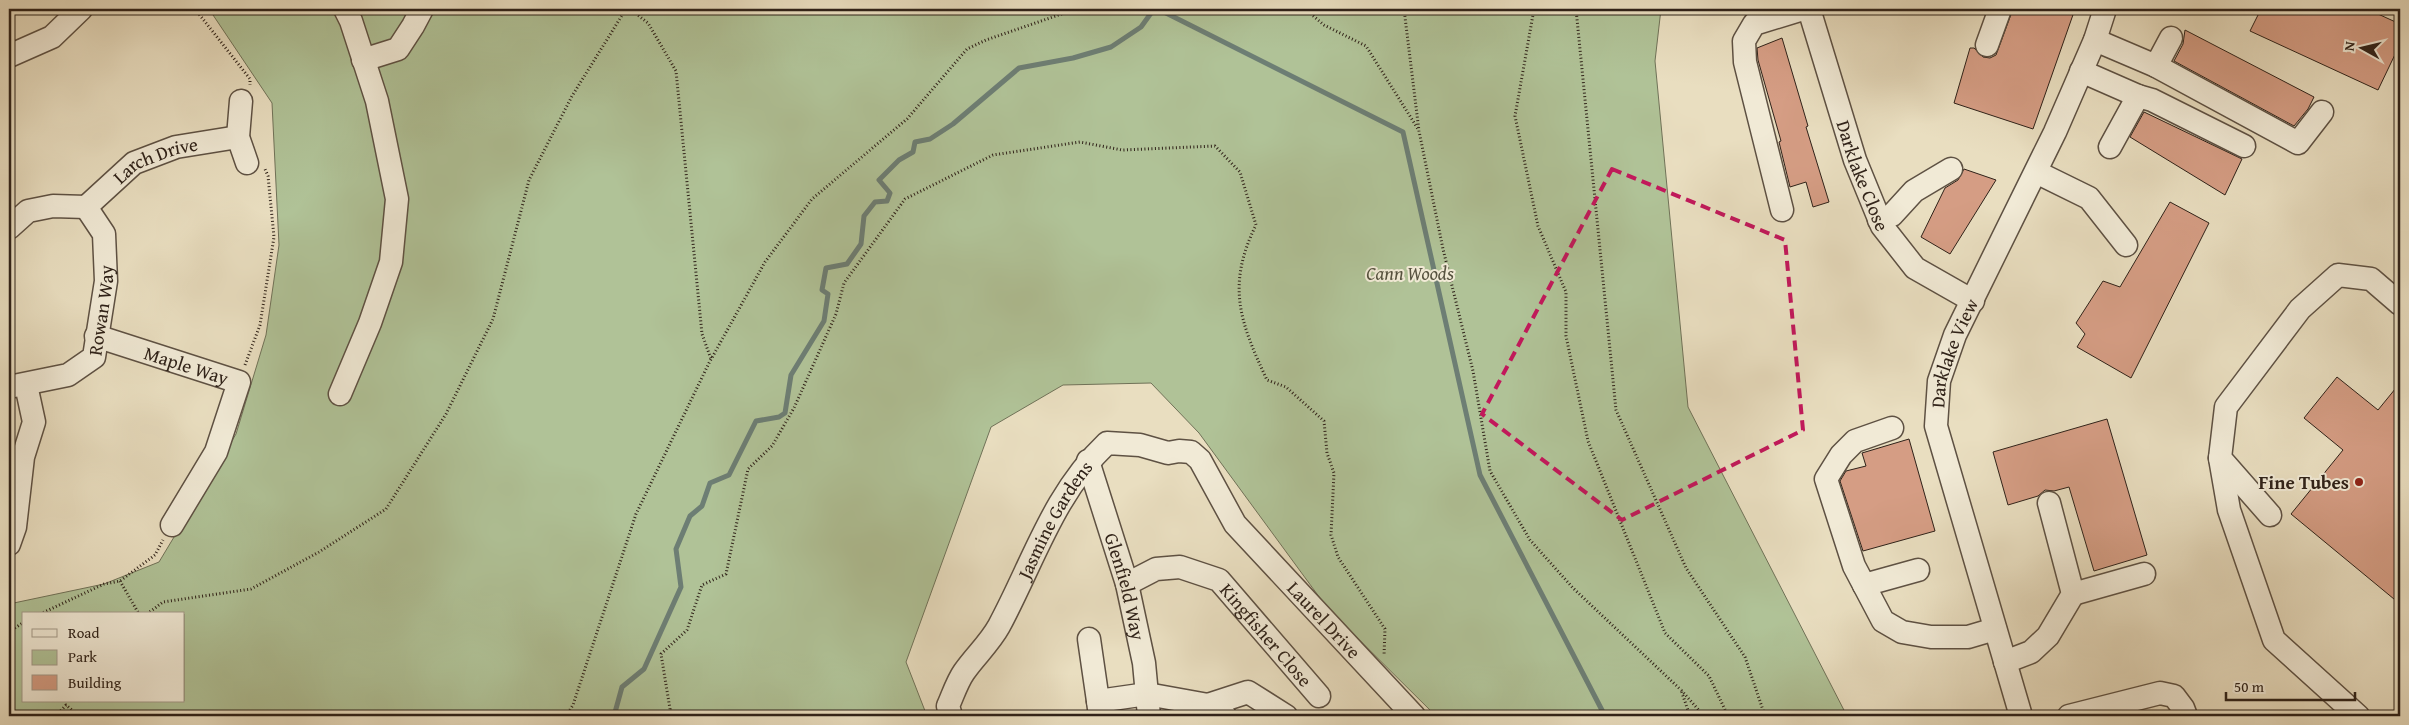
<svg xmlns="http://www.w3.org/2000/svg" width="2409" height="725" viewBox="0 0 2409 725" font-family="'Gentium Book Plus',serif">
<rect width="100%" height="100%" fill="#e9dec0"/>
<filter id="stains"><feTurbulence type="fractalNoise" baseFrequency=".004" numOctaves="4"/><feColorMatrix values="0 0 0 0 .2 0 0 0 0 .09 0 0 0 0 .02 0 0 0 .5 -.17"/></filter>
<radialGradient id="worn" r=".72"><stop offset=".6" stop-color="#630" stop-opacity="0"/><stop offset="1" stop-color="#630" stop-opacity=".3"/></radialGradient>
<path fill="#b0c297" stroke="#707258" fill-rule="evenodd" d="M 209,9 L 1661,9 L 1655,61 L 1688,407 L 1847,716 L 1436,716 L 1328,609 L 1199,433 L 1151,383 L 1063,385 L 991,427 L 906,662 L 927,716 L 9,716 L 9,604 L 104,584 L 159,562 L 236,434 L 266,335 L 279,245 L 272,103 ZM 24,614 L 184,614 L 184,701 L 24,701 Z"/>
<g fill="none" stroke-linecap="round" stroke-linejoin="round">
<path stroke="#6d7e74" stroke-width="5" d="M 1158,9 L 1403,132 L 1480,475 L 1605,716
M 614,716 L 622,687 L 644,669 L 681,587 L 676,549 L 690,516 L 702,506 L 710,483 L 729,475 L 756,421 L 779,417 L 785,413 L 791,375 L 824,321 L 828,294 L 822,290 L 826,268 L 847,264 L 861,244 L 864,216 L 875,202 L 887,201 L 890,193 L 879,180 L 899,160 L 913,152 L 915,142 L 930,139 L 953,124 L 1019,68 L 1073,58 L 1111,47 L 1141,27 L 1154,9"/>
</g>
<path fill="#d59d84" stroke="#2f2219" d="M 2013,9 L 2075,9 L 2033,129 L 1954,103 L 1970,48 L 1974,48 L 1983,57 L 1990,58 L 1996,55 Z
M 2261,9 L 2367,9 L 2400,24 L 2400,44 L 2378,90 L 2250,31 Z
M 2185,30 L 2314,97 L 2308,109 L 2294,126 L 2174,61 L 2183,44 Z
M 1782,38 L 1808,126 L 1806,127 L 1829,202 L 1813,207 L 1806,182 L 1790,187 L 1779,142 L 1781,141 L 1758,60 L 1757,48 Z
M 2144,112 L 2242,159 L 2225,195 L 2130,137 Z
M 1964,169 L 1996,180 L 1950,254 L 1921,237 L 1945,188 L 1958,180 Z
M 2170,202 L 2209,223 L 2131,378 L 2077,347 L 2085,334 L 2076,323 L 2103,281 L 2120,287 Z
M 2337,377 L 2378,410 L 2400,383 L 2400,604 L 2291,514 L 2343,450 L 2304,418 Z
M 2107,419 L 2147,555 L 2094,571 L 2069,487 L 2054,491 L 2045,490 L 2038,496 L 2008,505 L 1993,452 Z
M 1909,439 L 1935,531 L 1863,551 L 1840,481 L 1846,471 L 1866,466 L 1862,453 Z"/>
<g fill="none" stroke-linecap="round" stroke-linejoin="round">
<defs>
<g id="minor">
<path id="s1" d="M 1809,9 L 1855,160 L 1882,226 L 1915,268 L 1973,301"/>
<path d="M 2095,40 L 2156,66 L 2171,38"/>
<path d="M 1987,45 L 2000,9"/>
<path d="M 9,56 L 52,37 L 81,9"/>
<path d="M 363,60 L 398,49 L 413,26 L 422,9"/>
<path d="M 2156,66 L 2298,143 L 2322,112"/>
<path d="M 2081,71 L 2138,96 L 2152,100 L 2244,146"/>
<path d="M 241,101 L 238,137 L 247,163"/>
<path d="M 2110,147 L 2138,96"/>
<path d="M 2036,172 L 2089,198 L 2126,245"/>
<path id="s2" d="M 86,207 L 134,163 L 176,147 L 238,137"/>
<path d="M 1782,210 L 1745,62 L 1744,41 L 1754,24 L 1803,9"/>
<path d="M 1879,220 L 1892,215 L 1914,191 L 1951,169"/>
<path d="M 9,228 L 28,211 L 53,206 L 86,207"/>
<path id="s3" d="M 96,336 L 239,382 L 216,452 L 172,525"/>
<path id="s4" d="M 9,387 L 68,375 L 94,357 L 106,281 L 104,234 L 86,207"/>
<path d="M 340,394 L 370,323 L 391,262 L 397,199 L 377,101 L 351,21 L 345,9"/>
<path d="M 1892,428 L 1855,441 L 1841,455 L 1826,479 L 1854,566 L 1883,621 L 1902,632 L 1931,637 L 1968,637 L 1995,629"/>
<path d="M 2220,458 L 2229,510 L 2274,640 L 2358,716"/>
<path id="s5" d="M 1088,461 L 1127,584 L 1144,663 L 1149,716"/>
<path d="M 2270,515 L 2220,458 L 2226,407 L 2300,309 L 2338,275 L 2371,279 L 2400,304"/>
<path d="M 9,544 L 15,527 L 23,457 L 34,422 L 26,385"/>
<path id="s6" d="M 1127,584 L 1156,569 L 1180,567 L 1219,580 L 1319,696"/>
<path d="M 1864,585 L 1918,570"/>
<path d="M 2073,594 L 2144,574"/>
<path d="M 1089,639 L 1098,701"/>
<path d="M 2005,662 L 2031,652 L 2048,636 L 2073,594 L 2049,503"/>
<path d="M 1208,705 L 1248,692 L 1286,716"/>
<path id="s7" d="M 951,716 L 948,706 C 953,695 957,682 964,672 C 975,656 989,644 999,626 C 1033,563 1053,494 1107,443 L 1140,445 L 1168,453 L 1179,451 L 1191,452 L 1200,460 L 1235,524 L 1414,716"/>
<path d="M 1100,716 L 1098,701 L 1147,694 L 1208,705 L 1225,716"/>
<path id="s8" d="M 2021,716 L 1936,426 L 1939,381 L 1955,335 L 2055,132 L 2095,40 L 2105,9"/>
<path d="M 2069,716 L 2160,693 L 2174,696 L 2183,708 L 2186,716"/>
</g>
</defs>
<use href="#minor" stroke="#5e5143" stroke-width="25"/>
<path stroke="#2f2219" stroke-width="3" stroke-dasharray="1 2.5" stroke-linecap="butt" d="M 195,9 L 250,79 L 250,85
M 630,9 L 648,23 L 676,71 L 702,334 L 711,359
M 1305,9 L 1324,25 L 1366,46 L 1418,129
M 1404,9 L 1419,131 L 1443,249 L 1473,371 L 1490,471 L 1530,540 L 1573,588 L 1681,690
M 1534,9 L 1515,116 L 1538,226 L 1566,292 L 1566,336 L 1588,441 L 1665,633 L 1709,676 L 1728,716
M 1576,9 L 1616,410 L 1686,568 L 1745,657 L 1765,716
M 245,365 L 260,325 L 274,237 L 268,176 L 265,169
M 120,581 L 139,614
M 40,614 L 104,584 L 120,581 L 155,555 L 163,540
M 147,614 L 163,602 L 251,589 L 319,552 L 386,509 L 446,414 L 493,319 L 529,180 L 572,96 L 626,9
M 9,632 L 24,622
M 56,716 L 66,705 L 79,716
M 566,716 L 573,705 L 636,514 L 709,363 L 765,262 L 812,199 L 907,119 L 967,49 L 986,40 L 1076,9
M 668,716 L 670,709 L 661,654 L 687,630 L 702,585 L 726,574 L 748,469 L 772,446 L 794,408 L 836,314 L 844,283 L 905,199 L 993,155 L 1080,142 L 1122,150 L 1215,146 L 1240,172 L 1256,225 C 1226,286 1240,322 1267,380 L 1286,387 L 1324,421 L 1327,453 L 1334,473 L 1331,535 L 1338,557 L 1385,629 L 1384,656
M 1690,716 L 1681,690 L 1704,716"/>
<use href="#minor" stroke="#f1ead6" stroke-width="22"/>
</g>
<path fill="none" stroke="#c2185b" stroke-width="4" stroke-dasharray="10 6" stroke-linejoin="round" d="M 1612,169 L 1785,240 L 1803,430 L 1622,520 L 1482,414 Z"/>
<circle fill="#8f2418" stroke="#f1ead6" stroke-width="2" cx="2359" cy="482" r="5"/>
<g text-anchor="middle" stroke-width="4" stroke-linejoin="round" paint-order="stroke">
<g font-size="19" fill="#2f2219" stroke="#f1ead6">
<text dy="7" stroke="none"><textPath href="#s2" startOffset="86">Larch Drive</textPath></text>
<text dy="7" stroke="none"><textPath href="#s1" startOffset="175">Darklake Close</textPath></text>
<text dy="7" stroke="none"><textPath href="#s4" startOffset="139">Rowan Way</textPath></text>
<text dy="7" stroke="none"><textPath href="#s8" startOffset="378">Darklake View</textPath></text>
<text dy="7" stroke="none"><textPath href="#s3" startOffset="95">Maple Way</textPath></text>
<text dy="7" stroke="none"><textPath href="#s7" startOffset="226">Jasmine Gardens</textPath></text>
<text dy="7" stroke="none"><textPath href="#s5" startOffset="131">Glenfield Way</textPath></text>
<text dy="7" stroke="none"><textPath href="#s7" startOffset="621">Laurel Drive</textPath></text>
<text dy="7" stroke="none"><textPath href="#s6" startOffset="170">Kingfisher Close</textPath></text>
</g>
<g font-size="19" font-style="italic" fill="#56523f" stroke="#f1ead6">
<text x="1410" y="280">Cann Woods</text>
</g>
<g font-size="19" font-weight="bold" fill="#2f2219" stroke="#f1ead6" text-anchor="end">
<text x="2349" y="489">Fine Tubes</text>
</g>
</g>
<rect width="2409" height="725" fill="none" stroke="#e9dec0" stroke-width="30"/>
<rect x="10" y="10" width="2389" height="705" fill="none" stroke="#2f2219" stroke-width="2.5"/>
<rect x="15" y="15" width="2379" height="695" fill="none" stroke="#2f2219"/>
<rect x="22" y="612" width="162" height="90" fill="#f1ead6" stroke="#a39a8a"/>
<rect x="32" y="629" width="25" height="8" fill="#f1ead6" stroke="#a39a8a"/>
<text x="68" y="638" font-size="15" fill="#2f2219">Road</text>
<rect x="32" y="650" width="25" height="15" fill="#b0c297" stroke="#a39a8a"/>
<text x="68" y="662" font-size="15" fill="#2f2219">Park</text>
<rect x="32" y="675" width="25" height="15" fill="#d59d84" stroke="#a39a8a"/>
<text x="68" y="688" font-size="15" fill="#2f2219">Building</text>
<g transform="translate(2362 48) rotate(278)" stroke="#f1ead6" stroke-width="4" paint-order="stroke">
<path d="M0-4L9 19L0 12L-9 19Z" fill="#2f2219"/>
<text y="-8" font-size="14" font-weight="bold" text-anchor="middle" fill="#2f2219">N</text>
</g>
<path d="M2226 692v8h129v-8" fill="none" stroke="#2f2219" stroke-width="2.5"/>
<text x="2234" y="692" font-size="15" fill="#2f2219" stroke="#f1ead6" stroke-width="4" paint-order="stroke">50 m</text>
<rect width="100%" height="100%" filter="url(#stains)"/>
<rect width="100%" height="100%" fill="url(#worn)"/>
</svg>
